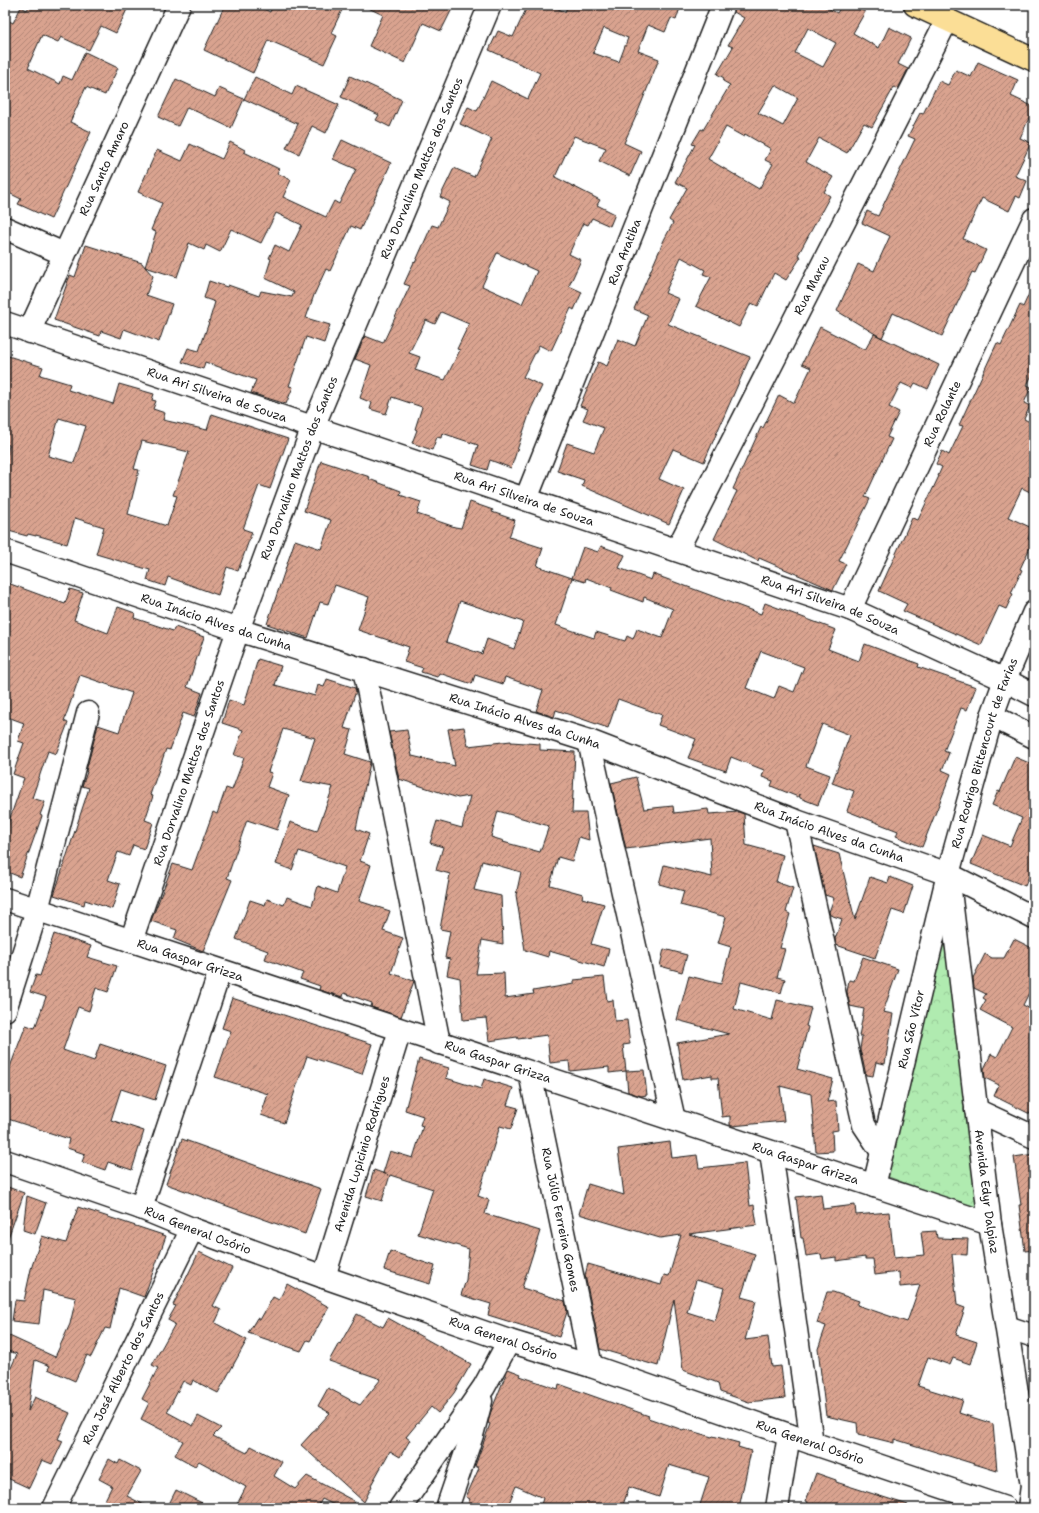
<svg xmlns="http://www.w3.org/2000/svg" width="1039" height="1513" viewBox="0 0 1039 1513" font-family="'Shantell Sans',sans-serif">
<defs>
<pattern id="park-crowns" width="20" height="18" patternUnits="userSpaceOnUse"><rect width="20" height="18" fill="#b0ebb0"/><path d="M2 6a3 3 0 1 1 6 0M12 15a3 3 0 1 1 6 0" fill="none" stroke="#97c997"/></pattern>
<pattern id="building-hatch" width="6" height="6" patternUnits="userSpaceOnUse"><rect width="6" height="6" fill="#d9a38f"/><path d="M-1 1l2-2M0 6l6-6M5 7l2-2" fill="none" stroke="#af8474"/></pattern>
</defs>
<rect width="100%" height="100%" fill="#fff"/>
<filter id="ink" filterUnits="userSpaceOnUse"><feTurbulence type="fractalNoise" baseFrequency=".025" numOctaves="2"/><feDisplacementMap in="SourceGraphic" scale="8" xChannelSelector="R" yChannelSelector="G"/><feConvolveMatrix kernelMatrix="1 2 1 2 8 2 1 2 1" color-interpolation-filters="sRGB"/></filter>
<g filter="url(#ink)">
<path fill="url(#park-crowns)" stroke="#668466" d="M 943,930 L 980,1211 L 886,1176 Z"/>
<path fill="url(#building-hatch)" stroke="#1c1c1c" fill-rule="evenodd" d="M 30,5 L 129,5 L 116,33 L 101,26 L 89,50 L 61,37 L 58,42 L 42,35 L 29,64 L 30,64 L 28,68 L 60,84 L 63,76 L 72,80 L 85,52 L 118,68 L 105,95 L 86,87 L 70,122 L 91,132 L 51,219 L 18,204 L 21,199 L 5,191 L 5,19 L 13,23 L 21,7 L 27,10 Z
M 225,5 L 256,5 L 270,12 L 273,5 L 330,5 L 342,10 L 331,33 L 337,36 L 324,64 L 268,40 L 253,73 L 204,50 Z
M 362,5 L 454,5 L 441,31 L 423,23 L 405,63 L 369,46 L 383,15 Z
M 528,5 L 550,5 L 565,12 L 568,5 L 681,5 L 676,20 L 671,18 L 665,32 L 648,25 L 638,51 L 659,59 L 637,114 L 624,143 L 641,151 L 630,176 L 599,161 L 606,148 L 574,136 L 555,177 L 600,200 L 597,205 L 615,214 L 610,226 L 592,218 L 588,225 L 583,223 L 569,254 L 581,260 L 569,286 L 582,292 L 574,310 L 571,308 L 551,351 L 539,345 L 523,377 L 542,386 L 531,409 L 511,468 L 490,460 L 487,470 L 472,465 L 478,445 L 442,433 L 441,438 L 437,437 L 432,450 L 412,443 L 417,430 L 415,429 L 422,407 L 392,397 L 386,414 L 370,409 L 372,403 L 360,398 L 371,365 L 355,359 L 365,336 L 383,343 L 410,286 L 404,284 L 414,262 L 415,263 L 432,225 L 438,227 L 450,202 L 440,197 L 454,168 L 474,177 L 492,139 L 460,124 L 468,107 L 477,111 L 491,81 L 528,99 L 540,73 L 489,50 L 498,31 L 513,37 ZM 604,28 L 628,38 L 619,62 L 593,53 ZM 497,253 L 537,271 L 522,304 L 482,286 ZM 441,312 L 469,324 L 457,349 L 460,350 L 445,380 L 415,370 L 420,357 L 409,353 L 426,320 L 435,324 Z
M 735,5 L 822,5 L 837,13 L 842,5 L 851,5 L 865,12 L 853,33 L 879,48 L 889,27 L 911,38 L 898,64 L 908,69 L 898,89 L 894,87 L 872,127 L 864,123 L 847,153 L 819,138 L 806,162 L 833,177 L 824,192 L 830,196 L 798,255 L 801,257 L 786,280 L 774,273 L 758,306 L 751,303 L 739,327 L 696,306 L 711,277 L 703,274 L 705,270 L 681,257 L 665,293 L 679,299 L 668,324 L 750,357 L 704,462 L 673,449 L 659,479 L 684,490 L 669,524 L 582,486 L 584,480 L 557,471 L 567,443 L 594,452 L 604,428 L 583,420 L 588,409 L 580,406 L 598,362 L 607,366 L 618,339 L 635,346 L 648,315 L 634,309 L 664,240 L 673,223 L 669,220 L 687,188 L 675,182 L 695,145 L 692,144 L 701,129 L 703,130 L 730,85 L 723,81 L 724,78 L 717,74 L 733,47 L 728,45 L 744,18 L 734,12 ZM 808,28 L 836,43 L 823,67 L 795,53 ZM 775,85 L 798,98 L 783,126 L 758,113 ZM 726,127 L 744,137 L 745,134 L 771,149 L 765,160 L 773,164 L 759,189 L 708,159 Z
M 978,62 L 1018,80 L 1011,96 L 1034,107 L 1020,138 L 1031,143 L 1015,176 L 1027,181 L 1020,198 L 1016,196 L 1009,211 L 982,198 L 963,239 L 986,250 L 975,273 L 972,272 L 942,336 L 893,313 L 882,338 L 837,311 L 858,264 L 874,271 L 890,236 L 862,223 L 867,211 L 878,216 L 915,139 L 908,136 L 920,113 L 923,114 L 939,81 L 948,85 L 956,70 L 971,77 Z
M 350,76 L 402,100 L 390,127 L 376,120 L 379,115 L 341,97 Z
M 255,77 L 292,95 L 296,86 L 339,105 L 326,133 L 312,126 L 299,154 L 286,148 L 298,124 L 244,99 Z
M 176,79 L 215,97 L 219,88 L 244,99 L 231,128 L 187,107 L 178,126 L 158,117 Z
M 342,140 L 391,163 L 360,230 L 351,226 L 330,271 L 326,269 L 314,295 L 306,318 L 330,325 L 324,343 L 306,337 L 289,386 L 293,387 L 286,404 L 251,393 L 256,380 L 205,362 L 203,369 L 182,362 L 188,348 L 199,351 L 208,325 L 215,302 L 204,298 L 209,281 L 227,287 L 228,285 L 259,296 L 261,291 L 292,297 L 294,292 L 265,278 L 271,259 L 269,258 L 275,245 L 289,252 L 302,225 L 276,213 L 261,243 L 231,229 L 220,252 L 206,245 L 204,250 L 189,243 L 177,277 L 145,267 L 153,276 L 146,295 L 172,304 L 159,342 L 124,329 L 121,338 L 101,331 L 100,336 L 54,320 L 70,275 L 75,277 L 86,245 L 142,263 L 145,267 L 156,232 L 151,230 L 162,203 L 138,192 L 157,150 L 182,161 L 190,144 L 222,159 L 230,142 L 245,150 L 244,152 L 279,169 L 277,173 L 291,180 L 283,197 L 326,217 L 334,201 L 339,204 L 356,169 L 333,159 Z
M 1034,283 L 1034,371 L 1027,385 L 1031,387 L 1024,403 L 1030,406 L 1024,419 L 1034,424 L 1034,494 L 1022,488 L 1008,517 L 1032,528 L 1028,539 L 1033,541 L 1020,569 L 1022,570 L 1011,593 L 1013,594 L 1006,609 L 999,606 L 981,645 L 903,611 L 907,604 L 879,591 L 912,518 L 918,520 L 939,476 L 938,476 L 942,467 L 936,464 L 942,451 L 949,455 L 963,426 L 959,425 L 997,343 L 1001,345 L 1020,305 L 1023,307 Z
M 820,327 L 865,350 L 874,334 L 939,365 L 928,389 L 915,383 L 912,388 L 901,383 L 889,407 L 899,412 L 887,437 L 892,439 L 865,497 L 870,499 L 839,561 L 846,564 L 833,590 L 759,558 L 758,561 L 714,539 L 737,491 L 733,489 L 761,427 L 763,428 L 779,395 L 794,403 L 811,368 L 802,364 Z
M 5,355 L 43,367 L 40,375 L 70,384 L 68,390 L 113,404 L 119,384 L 154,394 L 152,400 L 156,401 L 153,409 L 165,413 L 163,420 L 207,430 L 212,414 L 288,439 L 270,489 L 259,485 L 243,529 L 252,532 L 238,571 L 227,567 L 218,595 L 168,577 L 165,586 L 147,580 L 150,570 L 96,554 L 104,527 L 75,518 L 67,544 L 36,535 L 36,536 L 28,534 L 27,536 L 5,530 L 5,467 L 9,445 L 5,444 L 5,417 L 9,403 L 5,402 ZM 59,418 L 86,426 L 74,463 L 48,456 ZM 142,441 L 189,452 L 173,495 L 177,496 L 167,526 L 128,514 L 139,470 L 134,469 Z
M 321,461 L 370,477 L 369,479 L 401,491 L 400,495 L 421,502 L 417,514 L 455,527 L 461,528 L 470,502 L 493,510 L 492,512 L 515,520 L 509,537 L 543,548 L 537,566 L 572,578 L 583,547 L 598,552 L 601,546 L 625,555 L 619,568 L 651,580 L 653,574 L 761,614 L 765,603 L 836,630 L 828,649 L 859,661 L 865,644 L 919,664 L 918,667 L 976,687 L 967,710 L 961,708 L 944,751 L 949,753 L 942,770 L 951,774 L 922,847 L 896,836 L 898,831 L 847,811 L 854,791 L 832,783 L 850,735 L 822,724 L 806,766 L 830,775 L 818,805 L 800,798 L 799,794 L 798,797 L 771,786 L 773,781 L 762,777 L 764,770 L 731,757 L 726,771 L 688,758 L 696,739 L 658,725 L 662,715 L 618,699 L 608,728 L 556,710 L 554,717 L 536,711 L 543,690 L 505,677 L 503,684 L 475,675 L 472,684 L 439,673 L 437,677 L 421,672 L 423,668 L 404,662 L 409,647 L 358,630 L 369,597 L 335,585 L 328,604 L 320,602 L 308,638 L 267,624 L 295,540 L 321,549 L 331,520 L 304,511 ZM 572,578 L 585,582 L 586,578 L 612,588 L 611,590 L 643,602 L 644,597 L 673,609 L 662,638 L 637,629 L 633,639 L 627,636 L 625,641 L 596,632 L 594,638 L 556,625 ZM 460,601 L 523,622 L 514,649 L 487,639 L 482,654 L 446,642 ZM 761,651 L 804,667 L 794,692 L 779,686 L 774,699 L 746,688 Z
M 5,582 L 65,604 L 70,589 L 83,593 L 74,620 L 108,633 L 118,607 L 135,613 L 134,618 L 173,631 L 175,627 L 204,637 L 187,687 L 202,693 L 194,717 L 183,713 L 170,750 L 166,749 L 150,795 L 153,796 L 145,820 L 153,823 L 144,849 L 133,845 L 129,856 L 118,852 L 108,880 L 120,884 L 112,909 L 85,900 L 84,905 L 54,895 L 89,788 L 82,786 L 87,772 L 86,771 L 98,725 L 119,732 L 132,693 L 80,675 L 64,721 L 68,723 L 56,754 L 48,751 L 32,798 L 45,802 L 40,815 L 42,816 L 20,877 L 5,871 L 5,832 L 24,778 L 13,774 L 24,743 L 18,741 L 24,723 L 5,716 Z
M 258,659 L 281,666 L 275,685 L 315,696 L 318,685 L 324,687 L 327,679 L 355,688 L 356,691 L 344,728 L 352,730 L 345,754 L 370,762 L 370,763 L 356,829 L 369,834 L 360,861 L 371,865 L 359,901 L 390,911 L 383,931 L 403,938 L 391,973 L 414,981 L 401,1017 L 371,1007 L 372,1003 L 344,993 L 343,997 L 319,990 L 320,986 L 300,979 L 303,973 L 265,959 L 268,951 L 236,939 L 250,900 L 265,905 L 267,899 L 284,905 L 287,897 L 312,906 L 318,886 L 337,893 L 345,867 L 299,851 L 292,870 L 276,864 L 290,822 L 317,831 L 333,787 L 301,781 L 315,738 L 283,729 L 268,772 L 272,773 L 267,787 L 289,795 L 277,830 L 247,820 L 227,878 L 232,880 L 203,951 L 174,939 L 177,930 L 151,921 L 173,864 L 192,870 L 213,812 L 217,814 L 226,788 L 232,790 L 244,758 L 234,755 L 243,730 L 222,723 L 229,700 L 244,705 Z
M 464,727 L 468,746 L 511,741 L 511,742 L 540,744 L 540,750 L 575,752 L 572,813 L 586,813 L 589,840 L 579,837 L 572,861 L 558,857 L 550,885 L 583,894 L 582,898 L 604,904 L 591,944 L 609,949 L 604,967 L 549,951 L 548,957 L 525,950 L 516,895 L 521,872 L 482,861 L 474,890 L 501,896 L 503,944 L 482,940 L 476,974 L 504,973 L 505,998 L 534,994 L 533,991 L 574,984 L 574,980 L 604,977 L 607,1001 L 613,1000 L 615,1021 L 627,1020 L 630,1044 L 623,1045 L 626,1071 L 609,1073 L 609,1067 L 570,1071 L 569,1061 L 550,1063 L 547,1035 L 518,1039 L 517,1037 L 489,1041 L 486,1018 L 463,1020 L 460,978 L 447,975 L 450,959 L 445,958 L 450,931 L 440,929 L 450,874 L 436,870 L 443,847 L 430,843 L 437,821 L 462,828 L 470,796 L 458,798 L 399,779 L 389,732 L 407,730 L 412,756 L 455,766 L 448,729 ZM 498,811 L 549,826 L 540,852 L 503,842 L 504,841 L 491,837 Z
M 1015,757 L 1034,765 L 1034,878 L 1029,876 L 1025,886 L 971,864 L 983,835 L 1010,846 L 1022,818 L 992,805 L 998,791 L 1000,792 Z
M 636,777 L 644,809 L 673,806 L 674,813 L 708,809 L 709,814 L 739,812 L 744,814 L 746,845 L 783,855 L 776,882 L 793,888 L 786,912 L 790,914 L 780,948 L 785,949 L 777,977 L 785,979 L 781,993 L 741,982 L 734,1009 L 772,1020 L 777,1000 L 811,1008 L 806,1026 L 808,1027 L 797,1069 L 833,1079 L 827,1102 L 836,1101 L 838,1130 L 832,1131 L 833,1151 L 816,1152 L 811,1094 L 780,1086 L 784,1121 L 732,1126 L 730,1125 L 730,1116 L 722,1117 L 718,1078 L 712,1078 L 712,1075 L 683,1080 L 677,1043 L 729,1034 L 677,1020 L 689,976 L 721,984 L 731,947 L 718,943 L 726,917 L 680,905 L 684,891 L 659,884 L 664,865 L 712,877 L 710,838 L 626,849 L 611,783 Z
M 814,846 L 839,854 L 855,920 L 870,877 L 888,883 L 890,877 L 913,886 L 904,914 L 892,910 L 875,958 L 836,945 L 835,939 L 842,919 L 830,915 L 829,912 L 834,898 L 825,895 Z
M 54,934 L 91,946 L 87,957 L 117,966 L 108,992 L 96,988 L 89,1011 L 78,1007 L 63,1050 L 94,1061 L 100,1044 L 166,1066 L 155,1100 L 121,1089 L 111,1120 L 144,1131 L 132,1170 L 108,1162 L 105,1170 L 82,1162 L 85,1154 L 67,1148 L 69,1139 L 5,1118 L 5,1080 L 26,1025 L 35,1028 L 46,997 L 30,992 L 36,975 L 40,976 Z
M 1014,939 L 1034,949 L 1034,983 L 1023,1005 L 1034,1011 L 1034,1116 L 994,1096 L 999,1085 L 985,1078 L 984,1069 L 991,1054 L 997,1057 L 1012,1027 L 980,1010 L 986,1000 L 983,998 L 986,994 L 974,988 L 973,978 L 985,954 L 992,958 L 1004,958 Z
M 664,949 L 687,955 L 682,972 L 660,966 Z
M 863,957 L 898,969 L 883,1012 L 893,1014 L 885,1064 L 876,1062 L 873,1076 L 866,1075 L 860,1049 L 862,1036 L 859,1036 L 864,1009 L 850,1006 L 847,992 L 849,980 L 854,981 Z
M 232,998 L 372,1044 L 362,1074 L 307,1056 L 284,1123 L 261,1115 L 268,1094 L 215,1077 L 231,1031 L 222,1028 Z
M 419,1059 L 449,1068 L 446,1078 L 481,1089 L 484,1079 L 513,1088 L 507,1105 L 518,1108 L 511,1129 L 500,1126 L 478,1196 L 489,1200 L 485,1214 L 540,1231 L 522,1288 L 565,1301 L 567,1312 L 559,1337 L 488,1315 L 491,1304 L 461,1295 L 466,1280 L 469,1249 L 418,1234 L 433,1189 L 390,1175 L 382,1201 L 366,1196 L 374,1170 L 388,1175 L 383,1173 L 390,1151 L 413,1158 L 423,1126 L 420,1125 L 423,1116 L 405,1110 Z
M 644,1070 L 647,1095 L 641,1096 L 628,1092 L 626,1071 Z
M 182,1139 L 321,1189 L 305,1234 L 166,1184 Z
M 670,1142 L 672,1158 L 697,1155 L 699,1168 L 745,1163 L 750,1206 L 754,1205 L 757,1225 L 689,1234 L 755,1254 L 741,1297 L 756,1301 L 745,1340 L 768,1337 L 772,1367 L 781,1366 L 785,1398 L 749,1402 L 720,1392 L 718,1383 L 683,1370 L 674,1299 L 658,1366 L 600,1349 L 585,1275 L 588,1264 L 661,1285 L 664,1275 L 669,1276 L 681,1235 L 660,1238 L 579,1214 L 588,1184 L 624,1195 L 618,1149 ZM 696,1280 L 724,1288 L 715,1321 L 687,1312 Z
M 1034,1154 L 1034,1250 L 1025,1251 L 1019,1205 L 1021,1205 L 1014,1157 Z
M 5,1186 L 24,1193 L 7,1241 L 5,1241 Z
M 821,1194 L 823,1209 L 855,1205 L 856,1215 L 889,1212 L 894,1258 L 924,1255 L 921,1232 L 936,1231 L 937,1238 L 968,1239 L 967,1255 L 952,1254 L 957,1305 L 965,1308 L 956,1335 L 977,1342 L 970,1364 L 953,1358 L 950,1365 L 928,1357 L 918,1386 L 963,1400 L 959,1413 L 993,1424 L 997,1471 L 894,1439 L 894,1443 L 858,1434 L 857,1423 L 826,1416 L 818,1349 L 826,1326 L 817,1323 L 827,1292 L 833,1292 L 859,1301 L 857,1305 L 907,1322 L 920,1285 L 900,1287 L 899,1272 L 875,1275 L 873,1259 L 865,1259 L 865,1257 L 836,1261 L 836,1257 L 822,1259 L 821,1254 L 806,1256 L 803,1238 L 801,1238 L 796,1197 Z
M 27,1196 L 46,1203 L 35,1234 L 23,1230 Z
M 78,1207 L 166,1236 L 144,1297 L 119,1288 L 110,1329 L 105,1328 L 91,1357 L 87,1355 L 75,1381 L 48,1369 L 50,1366 L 35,1360 L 28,1411 L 35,1397 L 70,1413 L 58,1439 L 63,1441 L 52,1464 L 42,1460 L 29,1488 L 5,1477 L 5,1382 L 17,1354 L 5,1350 L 5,1334 L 55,1357 L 70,1324 L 76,1298 L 43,1290 L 39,1324 L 12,1321 L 15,1300 L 24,1301 L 31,1269 L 42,1236 L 66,1243 Z
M 390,1251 L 435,1266 L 430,1284 L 384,1270 Z
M 199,1252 L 232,1268 L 213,1306 L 221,1310 L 215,1323 L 247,1340 L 218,1393 L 193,1380 L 191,1385 L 183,1381 L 167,1412 L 193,1426 L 198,1416 L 221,1428 L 213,1436 L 247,1453 L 251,1446 L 282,1462 L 274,1476 L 295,1489 L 307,1476 L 354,1501 L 351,1508 L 340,1508 L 322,1499 L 317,1508 L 235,1508 L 246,1487 L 199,1461 L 195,1466 L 175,1455 L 183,1441 L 141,1419 L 149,1403 L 142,1399 L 158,1368 L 152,1365 L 175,1324 L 168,1320 L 176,1306 L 173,1305 Z
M 287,1284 L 329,1307 L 310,1341 L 307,1340 L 301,1351 L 248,1333 L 257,1318 L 260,1320 L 273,1297 L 279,1300 Z
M 357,1314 L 383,1327 L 388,1318 L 471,1364 L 454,1393 L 438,1413 L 431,1407 L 406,1437 L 410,1440 L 400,1457 L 390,1451 L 371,1485 L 372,1486 L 364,1502 L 301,1445 L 330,1413 L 318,1406 L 328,1388 L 360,1405 L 381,1379 L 329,1361 L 339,1343 L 340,1344 Z
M 508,1369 L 521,1374 L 520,1376 L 558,1389 L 559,1384 L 649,1416 L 648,1418 L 683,1430 L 684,1429 L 712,1437 L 713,1436 L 739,1443 L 738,1447 L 751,1451 L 739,1508 L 699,1508 L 709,1477 L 669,1465 L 659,1497 L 629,1487 L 622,1508 L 540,1508 L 543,1498 L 516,1486 L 507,1508 L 466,1508 L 470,1499 L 466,1497 L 479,1468 L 475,1466 L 490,1424 L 488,1423 L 490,1414 Z
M 109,1459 L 118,1464 L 120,1460 L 141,1471 L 127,1496 L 150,1508 L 101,1508 L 112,1486 L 99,1479 Z
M 816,1473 L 836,1480 L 836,1482 L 908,1505 L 907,1508 L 806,1508 L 808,1502 L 806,1501 Z
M 176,1490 L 212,1508 L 167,1508 Z"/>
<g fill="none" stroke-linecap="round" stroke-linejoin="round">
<defs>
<g id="minor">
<path d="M 5,228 L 64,254"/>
<path id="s1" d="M 5,323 L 850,609 L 1005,680 L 1034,695"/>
<path id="s2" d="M 29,332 L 179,5"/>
<path id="s3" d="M 526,499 L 723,5"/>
<path id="s4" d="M 677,550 L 947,20"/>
<path id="s5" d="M 5,551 L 238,630 L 589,741 L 796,821 L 948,874 L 1034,918"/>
<path id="s6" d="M 850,609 L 1034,219"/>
<path d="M 364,669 L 439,1043"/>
<path d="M 992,716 L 1034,737"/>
<path d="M 589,741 L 674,1120"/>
<path d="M 796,821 L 864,1125 L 882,1152"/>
<path id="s7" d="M 948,874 L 990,1224 L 1032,1486 L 1029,1508"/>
<path id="s8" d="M 5,899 L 990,1224"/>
<path id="s9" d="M 131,941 L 238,630 L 313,427 L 490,5"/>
<path d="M 5,1010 L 37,910 L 88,713"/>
<path id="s10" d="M 530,1073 L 591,1366"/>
<path d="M 976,1110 L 1034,1137"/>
<path d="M 771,1152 L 812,1443"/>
<path id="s11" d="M 5,1161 L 141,1208 L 192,1229 L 324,1277 L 509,1341 L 591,1366 L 812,1443 L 1005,1508"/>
<path id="s12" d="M 874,1186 L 948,874 L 992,716 L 1005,680 L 1034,612"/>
<path d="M 141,1208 L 220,971"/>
<path id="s13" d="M 324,1277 L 400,1030"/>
<path d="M 1007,1327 L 1034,1336"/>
<path id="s14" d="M 54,1508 L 192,1229"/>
<path d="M 400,1508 L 484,1387 L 509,1341"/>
<path d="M 447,1508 L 472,1435 L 481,1401"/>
<path d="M 777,1508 L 789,1435"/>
</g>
<path id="major" d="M 915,5 L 1034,60"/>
</defs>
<use href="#minor" stroke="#1c1c1c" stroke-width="25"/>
<use href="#major" stroke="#1c1c1c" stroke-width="25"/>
<use href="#minor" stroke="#fff" stroke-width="22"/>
<use href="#major" stroke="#fbde96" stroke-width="22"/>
</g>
</g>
<g text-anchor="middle" stroke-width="3.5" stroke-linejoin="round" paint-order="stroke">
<g font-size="12" fill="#1c1c1c" stroke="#fff">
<text dy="4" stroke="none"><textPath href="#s2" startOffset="180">Rua Santo Amaro</textPath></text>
<text dy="4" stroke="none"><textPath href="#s9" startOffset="826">Rua Dorvalino Mattos dos Santos</textPath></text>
<text dy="4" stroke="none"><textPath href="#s3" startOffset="266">Rua Aratiba</textPath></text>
<text dy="4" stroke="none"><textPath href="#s4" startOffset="297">Rua Marau</textPath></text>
<text dy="4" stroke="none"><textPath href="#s1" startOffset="224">Rua Ari Silveira de Souza</textPath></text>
<text dy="4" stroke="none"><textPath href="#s6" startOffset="216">Rua Rolante</textPath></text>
<text dy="4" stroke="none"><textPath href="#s9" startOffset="502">Rua Dorvalino Mattos dos Santos</textPath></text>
<text dy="4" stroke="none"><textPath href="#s1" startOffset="548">Rua Ari Silveira de Souza</textPath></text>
<text dy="4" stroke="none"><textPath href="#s1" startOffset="872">Rua Ari Silveira de Souza</textPath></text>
<text dy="4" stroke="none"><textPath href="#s5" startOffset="223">Rua Inácio Alves da Cunha</textPath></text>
<text dy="4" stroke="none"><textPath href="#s5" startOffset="547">Rua Inácio Alves da Cunha</textPath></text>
<text dy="4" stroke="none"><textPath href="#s12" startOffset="447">Rua Rodrigo Bittencourt de Farias</textPath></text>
<text dy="4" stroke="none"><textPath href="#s9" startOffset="178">Rua Dorvalino Mattos dos Santos</textPath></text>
<text dy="4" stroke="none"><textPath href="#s5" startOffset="871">Rua Inácio Alves da Cunha</textPath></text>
<text dy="4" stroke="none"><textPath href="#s8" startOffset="195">Rua Gaspar Grizza</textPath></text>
<text dy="4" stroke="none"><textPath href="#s12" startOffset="161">Rua São Vítor</textPath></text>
<text dy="4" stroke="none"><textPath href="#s8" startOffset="519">Rua Gaspar Grizza</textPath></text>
<text dy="4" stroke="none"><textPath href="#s13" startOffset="129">Avenida Lupicinio Rodrigues</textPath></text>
<text dy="4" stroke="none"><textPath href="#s8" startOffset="843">Rua Gaspar Grizza</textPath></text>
<text dy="4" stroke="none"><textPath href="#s7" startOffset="320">Avenida Edyr Dalpiaz</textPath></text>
<text dy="4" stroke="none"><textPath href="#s10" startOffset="150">Rua Júlio Ferreira Gomes</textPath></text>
<text dy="4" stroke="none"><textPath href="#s11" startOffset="205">Rua General Osório</textPath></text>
<text dy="4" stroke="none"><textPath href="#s11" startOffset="529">Rua General Osório</textPath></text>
<text dy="4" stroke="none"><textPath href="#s14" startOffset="156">Rua José Alberto dos Santos</textPath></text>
<text dy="4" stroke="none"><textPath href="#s11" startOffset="853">Rua General Osório</textPath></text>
</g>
</g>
<rect width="1039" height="1513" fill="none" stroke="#fff" stroke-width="20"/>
<rect x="10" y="10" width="1019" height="1493" fill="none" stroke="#1c1c1c" stroke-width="1.5" filter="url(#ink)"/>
</svg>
